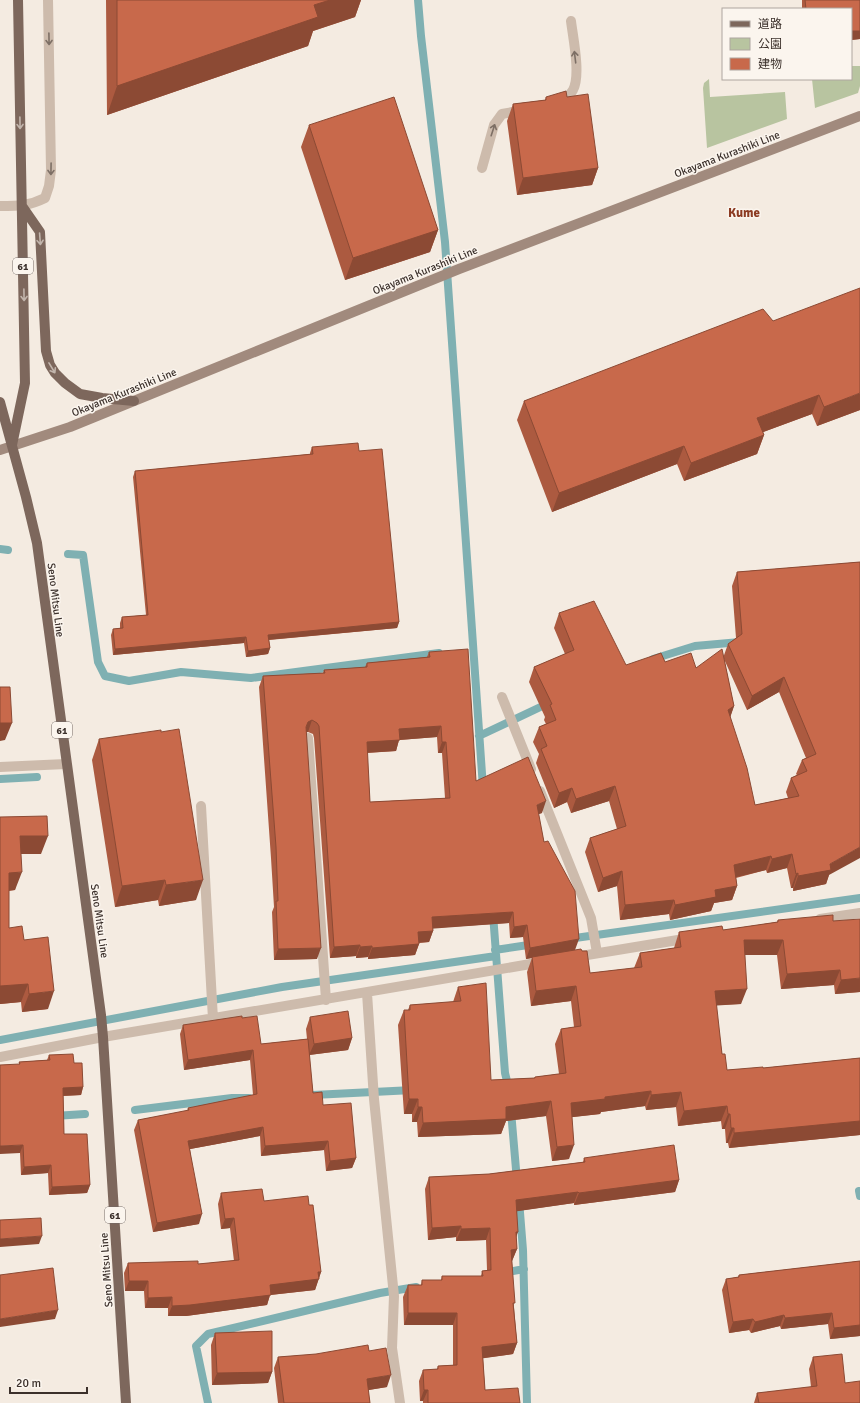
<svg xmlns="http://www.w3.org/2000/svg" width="860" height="1403" viewBox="0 0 860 1403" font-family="Signika,'Noto Sans JP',sans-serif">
<rect width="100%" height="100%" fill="#f4ebe1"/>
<path fill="#b8c4a0" d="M 851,66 L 860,66 L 860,86 L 858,93 L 815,108 L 812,79 L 851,79 Z
M 709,79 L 710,97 L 785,92 L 787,119 L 707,148 L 703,88 L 704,83 Z"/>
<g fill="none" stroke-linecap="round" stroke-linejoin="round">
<path stroke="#7fb0b2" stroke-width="8" d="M 418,0 L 421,36 L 445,242 L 483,788
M 0,549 L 8,550
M 68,554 L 83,555 L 98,662 L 105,676 L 129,681 L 181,672 L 251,678 L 439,653
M 653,659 L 695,646 L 740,642
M 479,736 L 551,702
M 0,779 L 37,777
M 493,914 L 505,1073 L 509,1089
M 568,939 L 860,898
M 495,950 L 535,944
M 0,1040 L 282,987 L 496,956
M 313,1095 L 413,1090
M 135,1110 L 232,1098 L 249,1098
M 511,1111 L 517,1181
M 54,1116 L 85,1114
M 859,1191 L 860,1196
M 519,1200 L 523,1250 L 527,1403
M 503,1273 L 524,1269
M 208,1403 L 196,1346 L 208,1334 L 380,1293 L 416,1287"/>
<path stroke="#cdbbac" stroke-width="10" d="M 557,103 C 563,100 570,96 573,90 C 581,75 573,38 571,21
M 482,168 L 494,125 L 502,114 L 523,110
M 0,767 L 66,764"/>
<path stroke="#cdbbac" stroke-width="10" d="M 0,206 C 18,206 29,206 45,198 L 49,186 L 51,170 L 48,0
M 502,697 L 531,769
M 308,738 L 326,1000
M 540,791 L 591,918 L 597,953
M 201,806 L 213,1019
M 820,919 L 860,913
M 575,957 L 690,938
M 367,993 L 374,1099 L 394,1296 L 392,1348 L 400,1403
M 0,1057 L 103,1037 L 542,962"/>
<path stroke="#a18a7d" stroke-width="10" d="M 0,450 L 70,427 L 459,269 L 860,116"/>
<path stroke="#7d675c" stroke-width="10" d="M 22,206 L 40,232 L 46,351 L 50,365 L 55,373 L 65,383 L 80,394 L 102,398 L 134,401
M 0,402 L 26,497 L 37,543 L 101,1015 L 103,1037 L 126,1403
M 12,445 L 25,383 L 18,0"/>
</g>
<path fill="#ac5a40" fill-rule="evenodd" d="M 106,0 L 361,0 L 355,17 L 313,31 L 308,46 L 107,115 Z
M 802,0 L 860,0 L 860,39 L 851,40 L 851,9 L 802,9 Z
M 546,97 L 567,97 L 598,168 L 592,185 L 517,195 L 507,121 L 513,104 L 545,100 Z
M 309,125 L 438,230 L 430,252 L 345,280 L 301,147 Z
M 773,321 L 860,410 L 817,426 L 812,414 L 763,432 L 764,435 L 757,454 L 684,481 L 677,464 L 552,512 L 517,420 L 524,401 Z
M 312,447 L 359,451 L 399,622 L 397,628 L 269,640 L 270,648 L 268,654 L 246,657 L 244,643 L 113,655 L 111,635 L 113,629 L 120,628 L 120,623 L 122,617 L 146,615 L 133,477 L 135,471 L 310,454 L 310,453 Z
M 860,562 L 829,875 L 826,884 L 793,891 L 793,888 L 791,888 L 787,868 L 767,873 L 766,870 L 736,878 L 737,886 L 732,900 L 714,903 L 711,911 L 670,920 L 669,914 L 620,920 L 617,886 L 598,892 L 585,852 L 590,838 L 617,829 L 609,801 L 571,813 L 567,802 L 554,808 L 536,763 L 539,754 L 533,742 L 539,727 L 546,724 L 544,720 L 545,717 L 529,682 L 534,667 L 565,654 L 554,628 L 559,613 L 626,665 L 665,662 L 696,668 L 723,658 L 728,644 L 736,638 L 732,586 L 737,572 ZM 724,659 L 747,710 L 779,692 L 806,758 L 802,760 L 796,774 L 797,775 L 791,778 L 786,792 L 788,798 L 755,805 L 730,717 L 734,706 Z
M 429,652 L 476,781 L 542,813 L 538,814 L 544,842 L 575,950 L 582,951 L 590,973 L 634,968 L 640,953 L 674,948 L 679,932 L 723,930 L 777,922 L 778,920 L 833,921 L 860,992 L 835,994 L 834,985 L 781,989 L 777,955 L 745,955 L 741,1004 L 716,1005 L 722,1054 L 727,1070 L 763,1068 L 860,1058 L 860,1135 L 729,1148 L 728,1143 L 726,1143 L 725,1129 L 722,1129 L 721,1121 L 678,1126 L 676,1107 L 646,1110 L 645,1106 L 601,1112 L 600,1114 L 572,1117 L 569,1159 L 552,1161 L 546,1116 L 506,1121 L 501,1134 L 418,1137 L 417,1122 L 412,1122 L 412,1114 L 404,1114 L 398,1025 L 404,1010 L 408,1010 L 410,1005 L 453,1002 L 458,987 L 491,1080 L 534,1078 L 535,1077 L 559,1074 L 555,1044 L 561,1029 L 574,1027 L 571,1001 L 531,1006 L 527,972 L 532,958 L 526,959 L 523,937 L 510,938 L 509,923 L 433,928 L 433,931 L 429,942 L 419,943 L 419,944 L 415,955 L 368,959 L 368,957 L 356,958 L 356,956 L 330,958 L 314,738 L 313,734 L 308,732 L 306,732 L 317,959 L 274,960 L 272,912 L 274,907 L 271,858 L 259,687 L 263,676 L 323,673 L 324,670 L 365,667 L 367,663 L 427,657 ZM 437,737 L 438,753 L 442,753 L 445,798 L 370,802 L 367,753 L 396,751 L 399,740 Z
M 99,739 L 196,900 L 159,906 L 158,900 L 115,907 L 92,760 Z
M 0,817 L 41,854 L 21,854 L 15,890 L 9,891 L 9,928 L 24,940 L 48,1009 L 22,1012 L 21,1002 L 0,1004 Z
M 310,1017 L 352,1038 L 348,1050 L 309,1055 L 313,1093 L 323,1105 L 356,1158 L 352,1168 L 326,1171 L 324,1150 L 261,1156 L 260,1136 L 190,1149 L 199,1224 L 153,1232 L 134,1130 L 138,1120 L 187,1111 L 188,1108 L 253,1095 L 250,1060 L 184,1070 L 180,1034 L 183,1025 L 242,1018 L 261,1044 L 307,1039 L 306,1029 Z
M 49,1055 L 74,1063 L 83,1087 L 81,1095 L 63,1096 L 64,1134 L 90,1185 L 87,1193 L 49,1195 L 48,1173 L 21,1175 L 20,1153 L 19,1064 L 19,1062 L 47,1060 Z
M 584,1158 L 679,1180 L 675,1192 L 574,1205 L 574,1203 L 517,1211 L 516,1238 L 517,1249 L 512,1261 L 514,1307 L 517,1343 L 513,1354 L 483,1358 L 485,1390 L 520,1403 L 423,1403 L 423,1401 L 420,1401 L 419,1381 L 423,1370 L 437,1369 L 438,1366 L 453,1365 L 453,1325 L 404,1325 L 403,1297 L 408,1285 L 421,1285 L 422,1280 L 441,1280 L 442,1276 L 481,1276 L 482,1271 L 487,1270 L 486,1240 L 456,1241 L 456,1237 L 428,1240 L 425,1189 L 429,1177 L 489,1174 L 583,1162 Z
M 221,1193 L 264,1201 L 321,1272 L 315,1290 L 270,1295 L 267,1305 L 186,1316 L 168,1316 L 168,1308 L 145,1308 L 144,1291 L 125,1291 L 124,1273 L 128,1263 L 198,1264 L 234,1261 L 230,1228 L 221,1229 L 218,1204 Z
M 860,1261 L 860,1336 L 830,1339 L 828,1324 L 781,1329 L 780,1326 L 751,1333 L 749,1330 L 729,1333 L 722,1290 L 726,1279 L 738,1277 L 739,1275 Z
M 215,1333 L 272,1372 L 268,1383 L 212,1385 L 211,1345 Z
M 369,1351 L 387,1387 L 368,1390 L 370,1403 L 278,1403 L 274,1368 L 278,1357 Z
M 813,1357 L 845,1383 L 860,1403 L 754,1403 L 757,1393 L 811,1387 L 809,1369 Z"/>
<path fill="#8c4a34" d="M 330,0 L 361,0 L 355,17 L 313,31 L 308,46 L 107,115 L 117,86 L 314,5 Z
M 851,31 L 860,31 L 860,39 L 851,40 Z
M 598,168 L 592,185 L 517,195 L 523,178 Z
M 438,230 L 430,252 L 345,280 L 353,258 Z
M 860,393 L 860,410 L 817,426 L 824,407 Z
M 819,395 L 812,414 L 750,437 L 757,418 Z
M 764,435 L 757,454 L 684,481 L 691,463 Z
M 684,446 L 677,464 L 552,512 L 559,493 Z
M 399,622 L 397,628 L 266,640 L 268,635 Z
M 246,637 L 244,643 L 113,655 L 115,649 Z
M 270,648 L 268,654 L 246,657 L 248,651 Z
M 784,677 L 779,692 L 747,710 L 752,696 Z
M 734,706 L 729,721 L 728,710 Z
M 312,720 L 308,732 L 304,733 L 308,722 Z
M 0,723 L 12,723 L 5,740 L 0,741 Z
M 441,726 L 437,737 L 399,740 L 396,751 L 363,753 L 367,742 L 399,729 Z
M 442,742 L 446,742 L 442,753 L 438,753 Z
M 615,786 L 609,801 L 571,813 L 576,799 Z
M 572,788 L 567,802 L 554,808 L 559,793 Z
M 546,801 L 542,813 L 533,816 L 537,805 Z
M 20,836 L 48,836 L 41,854 L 14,854 Z
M 860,847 L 860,858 L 829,875 L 826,884 L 793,891 L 798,876 L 830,864 Z
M 792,854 L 787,868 L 767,873 L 772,859 Z
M 771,856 L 766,870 L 728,879 L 734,865 Z
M 622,871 L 617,886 L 598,892 L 603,878 Z
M 22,872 L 15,890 L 2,891 L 9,873 Z
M 798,873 L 793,888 L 791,888 L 796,874 Z
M 165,880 L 158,900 L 115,907 L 122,886 Z
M 203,880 L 196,900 L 159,906 L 166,885 Z
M 737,886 L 732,900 L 714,903 L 711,911 L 670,920 L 675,905 L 715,890 Z
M 674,900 L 669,914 L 620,920 L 625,905 Z
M 513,912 L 509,923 L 428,929 L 432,917 Z
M 527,925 L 523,937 L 510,938 L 514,927 Z
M 433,931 L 429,942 L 414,943 L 418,932 Z
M 579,939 L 575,950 L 526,959 L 530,948 Z
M 744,940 L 783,940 L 777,955 L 738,955 Z
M 419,944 L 415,955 L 368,959 L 372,948 Z
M 360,945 L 356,956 L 330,958 L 334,947 Z
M 372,946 L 368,957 L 356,958 L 360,947 Z
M 321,948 L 317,959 L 274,960 L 278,949 Z
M 840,970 L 834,985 L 781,989 L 787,974 Z
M 860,978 L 860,992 L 835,994 L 841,980 Z
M 28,984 L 21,1002 L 0,1004 L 0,986 Z
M 576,986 L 571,1001 L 531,1006 L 536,991 Z
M 747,989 L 741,1004 L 709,1006 L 715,991 Z
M 54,991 L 48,1009 L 22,1012 L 29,994 Z
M 352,1038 L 348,1050 L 309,1055 L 314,1044 Z
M 253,1050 L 250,1060 L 184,1070 L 188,1060 Z
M 83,1087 L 81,1095 L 60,1096 L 63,1088 Z
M 651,1091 L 645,1106 L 601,1112 L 600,1114 L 565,1118 L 571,1103 L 605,1097 Z
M 681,1092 L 676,1107 L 646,1110 L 651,1095 Z
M 409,1099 L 418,1099 L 412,1114 L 404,1114 Z
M 551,1101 L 546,1116 L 506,1121 L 501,1134 L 418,1137 L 423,1123 L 506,1107 Z
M 727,1106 L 721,1121 L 678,1126 L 684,1111 Z
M 418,1107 L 422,1107 L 417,1122 L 412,1122 Z
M 728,1114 L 730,1114 L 725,1129 L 722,1129 Z
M 860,1121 L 860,1135 L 729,1148 L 734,1133 Z
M 263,1127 L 260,1136 L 185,1150 L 188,1141 Z
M 731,1128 L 734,1128 L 728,1143 L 726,1143 Z
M 328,1141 L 324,1150 L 261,1156 L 265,1146 Z
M 23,1145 L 20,1153 L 0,1154 L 0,1146 Z
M 574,1145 L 569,1159 L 552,1161 L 557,1147 Z
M 356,1158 L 352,1168 L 326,1171 L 330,1161 Z
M 51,1165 L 48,1173 L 21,1175 L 24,1167 Z
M 679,1180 L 675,1192 L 574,1205 L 579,1193 Z
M 90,1185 L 87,1193 L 49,1195 L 52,1187 Z
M 578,1192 L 574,1203 L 512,1212 L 516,1200 Z
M 202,1214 L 199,1224 L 153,1232 L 157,1223 Z
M 234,1218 L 230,1228 L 221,1229 L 225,1219 Z
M 461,1226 L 456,1237 L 428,1240 L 432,1228 Z
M 490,1228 L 486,1240 L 456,1241 L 461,1229 Z
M 516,1232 L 518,1232 L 514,1243 Z
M 42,1236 L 39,1244 L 0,1247 L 0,1239 Z
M 517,1249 L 512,1261 L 506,1261 L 511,1250 Z
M 318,1272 L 321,1272 L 315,1290 L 270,1295 L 267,1305 L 186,1316 L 168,1316 L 172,1306 L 270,1285 Z
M 129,1281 L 148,1281 L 144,1291 L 125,1291 Z
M 172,1297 L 168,1308 L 145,1308 L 148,1298 Z
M 58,1310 L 55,1319 L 0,1327 L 0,1319 Z
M 408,1313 L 457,1313 L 453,1325 L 404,1325 Z
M 832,1313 L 828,1324 L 781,1329 L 785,1318 Z
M 784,1315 L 780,1326 L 751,1333 L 755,1322 Z
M 753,1319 L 749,1330 L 729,1333 L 733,1322 Z
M 860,1325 L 860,1336 L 830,1339 L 834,1328 Z
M 517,1343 L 513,1354 L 478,1359 L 482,1347 Z
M 272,1372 L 268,1383 L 212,1385 L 217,1373 Z
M 391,1375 L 387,1387 L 363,1391 L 367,1379 Z
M 424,1390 L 428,1390 L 423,1401 L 420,1401 Z"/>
<path fill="#c8694b" stroke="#8c4a34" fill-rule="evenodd" d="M 117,0 L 330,0 L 314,5 L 318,17 L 117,86 Z
M 805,0 L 860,0 L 860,31 L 851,31 L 851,9 L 806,9 Z
M 566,91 L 567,97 L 588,94 L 598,168 L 523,178 L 513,104 L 546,100 L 546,97 Z
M 394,97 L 438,230 L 353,258 L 309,125 Z
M 860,288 L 860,393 L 824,407 L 819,395 L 757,418 L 764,435 L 691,463 L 684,446 L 559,493 L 524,401 L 763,309 L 773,321 Z
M 358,443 L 359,451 L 382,449 L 399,622 L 268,635 L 270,648 L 248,651 L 246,637 L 115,649 L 113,629 L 123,628 L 122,617 L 148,615 L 135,471 L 313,454 L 312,447 Z
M 860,562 L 860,847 L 830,864 L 831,870 L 798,876 L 798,873 L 796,874 L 792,854 L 772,859 L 771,856 L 734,865 L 737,886 L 715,890 L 716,897 L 675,905 L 674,900 L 625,905 L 622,871 L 603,878 L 590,838 L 626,826 L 615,786 L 576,799 L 572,788 L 559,793 L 541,749 L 547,746 L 539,727 L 556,720 L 550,705 L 552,704 L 534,667 L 574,650 L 559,613 L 594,601 L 626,665 L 661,653 L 665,662 L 691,653 L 696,668 L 722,649 L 734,706 L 728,710 L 747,768 L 755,805 L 799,796 L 791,778 L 807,771 L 802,760 L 816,754 L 784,677 L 752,696 L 728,644 L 742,634 L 737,572 Z
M 468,649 L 476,781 L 528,757 L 546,801 L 537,805 L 544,842 L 548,841 L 575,891 L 579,939 L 530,948 L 527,925 L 514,927 L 513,912 L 432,917 L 433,931 L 418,932 L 419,944 L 372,948 L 372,946 L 360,947 L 360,945 L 334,947 L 319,726 L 317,723 L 312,720 L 308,722 L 306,727 L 321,948 L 278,949 L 276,901 L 278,901 L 276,847 L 263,676 L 325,673 L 324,670 L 367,667 L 367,663 L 430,657 L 429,652 ZM 441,726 L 442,742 L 446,742 L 450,798 L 370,802 L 367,742 L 400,740 L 399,729 Z
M 0,687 L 10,687 L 12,723 L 0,723 Z
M 179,729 L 203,880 L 166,885 L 165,880 L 122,886 L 99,739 L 161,730 L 161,732 Z
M 47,816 L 48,836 L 20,836 L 22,872 L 9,873 L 9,928 L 22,926 L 24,940 L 48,937 L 54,991 L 29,994 L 28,984 L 0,986 L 0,817 Z
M 833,915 L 833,921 L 860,919 L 860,978 L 841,980 L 840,970 L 787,974 L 783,940 L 744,940 L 747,989 L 715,991 L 722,1054 L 725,1054 L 727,1070 L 763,1067 L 763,1068 L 860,1058 L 860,1121 L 734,1133 L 734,1128 L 731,1128 L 730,1114 L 728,1114 L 727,1106 L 684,1111 L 681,1092 L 651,1095 L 651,1091 L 605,1097 L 605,1099 L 571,1103 L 574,1145 L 557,1147 L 551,1101 L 506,1107 L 506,1119 L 423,1123 L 422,1107 L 418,1107 L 418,1099 L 409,1099 L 404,1010 L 410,1010 L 410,1005 L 461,1001 L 458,987 L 486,983 L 491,1080 L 535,1078 L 535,1077 L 566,1073 L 561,1029 L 581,1026 L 576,986 L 536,991 L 532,957 L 581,949 L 582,951 L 587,951 L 590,973 L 642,967 L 640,953 L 681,947 L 679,932 L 722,926 L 723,930 L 778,922 L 778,920 Z
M 348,1011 L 352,1038 L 314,1044 L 310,1017 Z
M 242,1016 L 242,1018 L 257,1016 L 261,1044 L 308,1039 L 313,1093 L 322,1092 L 323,1105 L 351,1103 L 356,1158 L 330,1161 L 328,1141 L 265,1146 L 263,1127 L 188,1141 L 202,1214 L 157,1223 L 138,1120 L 189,1110 L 188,1108 L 257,1094 L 253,1050 L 188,1060 L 183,1025 Z
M 73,1054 L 74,1063 L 82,1063 L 83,1087 L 63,1088 L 64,1134 L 87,1134 L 90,1185 L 52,1187 L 51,1165 L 24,1167 L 23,1145 L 0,1146 L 0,1065 L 20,1064 L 19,1062 L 50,1060 L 49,1055 Z
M 674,1145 L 679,1180 L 579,1193 L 578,1192 L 516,1200 L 518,1232 L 516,1232 L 517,1249 L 511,1250 L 515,1303 L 513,1303 L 517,1343 L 482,1347 L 485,1390 L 518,1388 L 520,1403 L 428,1403 L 428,1390 L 424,1390 L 423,1370 L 438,1369 L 438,1366 L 457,1365 L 457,1313 L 408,1313 L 408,1285 L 422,1285 L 422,1280 L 442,1280 L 442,1276 L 483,1276 L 482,1271 L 491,1270 L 490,1228 L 461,1229 L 461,1226 L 432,1228 L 429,1177 L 489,1174 L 585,1162 L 584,1158 Z
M 262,1189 L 264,1201 L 308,1196 L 309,1205 L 313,1205 L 321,1272 L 318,1272 L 319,1279 L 270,1285 L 271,1295 L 190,1305 L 172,1306 L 172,1297 L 148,1298 L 148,1281 L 129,1281 L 128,1263 L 198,1261 L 198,1264 L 239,1260 L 234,1218 L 225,1219 L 221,1193 Z
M 41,1218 L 42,1236 L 0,1239 L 0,1220 Z
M 860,1261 L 860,1325 L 834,1328 L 832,1313 L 785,1318 L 784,1315 L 755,1322 L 753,1319 L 733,1322 L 726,1279 L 739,1277 L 739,1275 Z
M 53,1268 L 58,1310 L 0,1319 L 0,1275 Z
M 272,1331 L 272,1372 L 217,1373 L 215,1333 Z
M 368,1345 L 369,1351 L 386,1348 L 391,1375 L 367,1379 L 370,1403 L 284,1403 L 278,1357 L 316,1354 Z
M 842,1354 L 845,1383 L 860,1381 L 860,1403 L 759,1403 L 757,1393 L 817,1386 L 813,1357 Z"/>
<defs><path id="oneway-shaft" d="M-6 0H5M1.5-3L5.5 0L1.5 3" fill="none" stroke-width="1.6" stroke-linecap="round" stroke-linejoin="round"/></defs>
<g stroke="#7d6f65">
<use href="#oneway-shaft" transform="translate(49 39) rotate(89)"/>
<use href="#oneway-shaft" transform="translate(575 57) rotate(-97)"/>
<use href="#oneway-shaft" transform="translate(493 130) rotate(-72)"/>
<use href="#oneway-shaft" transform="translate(51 169) rotate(91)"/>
</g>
<g stroke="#c2b5ac">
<use href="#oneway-shaft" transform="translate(20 123) rotate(89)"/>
<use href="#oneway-shaft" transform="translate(40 239) rotate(86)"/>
<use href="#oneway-shaft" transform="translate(24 295) rotate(89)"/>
<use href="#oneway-shaft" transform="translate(52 368) rotate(59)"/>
</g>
<g text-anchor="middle" stroke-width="3" stroke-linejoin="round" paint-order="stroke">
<g fill="#fbf5ee" stroke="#756b66" stroke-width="1">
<rect x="13" y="258" width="20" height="16" rx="3"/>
<rect x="52" y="722" width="20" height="16" rx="3"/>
<rect x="105" y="1207" width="20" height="16" rx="3"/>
</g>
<g font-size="10" font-weight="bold" fill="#3b302b">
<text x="23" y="270">61</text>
<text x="62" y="734">61</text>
<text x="115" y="1219">61</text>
</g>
<g font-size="11" fill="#3b302b" stroke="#fbf5ee">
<text transform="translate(727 154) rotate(-21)" y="4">Okayama Kurashiki Line</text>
<text transform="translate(425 270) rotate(-22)" y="4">Okayama Kurashiki Line</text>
<text transform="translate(124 392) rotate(-22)" y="4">Okayama Kurashiki Line</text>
<text transform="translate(56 600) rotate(83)" y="4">Seno Mitsu Line</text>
<text transform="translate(100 921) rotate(82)" y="4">Seno Mitsu Line</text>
<text transform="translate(106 1270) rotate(-94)" y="4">Seno Mitsu Line</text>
</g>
<g font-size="13" font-weight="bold" fill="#8c3b22" stroke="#fbf5ee">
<text x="744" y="217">Kume</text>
</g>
</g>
<rect x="722" y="8" width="130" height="72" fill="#fbf5ee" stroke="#aea6a0"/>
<rect x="730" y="21" width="20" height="6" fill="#7d675c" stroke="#aea6a0"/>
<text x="758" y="28" font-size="12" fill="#3b302b">道路</text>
<rect x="730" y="38" width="20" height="12" fill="#b8c4a0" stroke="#aea6a0"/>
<text x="758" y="48" font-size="12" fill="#3b302b">公園</text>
<rect x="730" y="58" width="20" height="12" fill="#c8694b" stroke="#aea6a0"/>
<text x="758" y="68" font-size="12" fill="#3b302b">建物</text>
<path d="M10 1387v6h77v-6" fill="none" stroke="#3b302b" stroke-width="2"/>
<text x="16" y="1387" font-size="12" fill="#3b302b" stroke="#fbf5ee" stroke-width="3" paint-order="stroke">20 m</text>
</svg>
